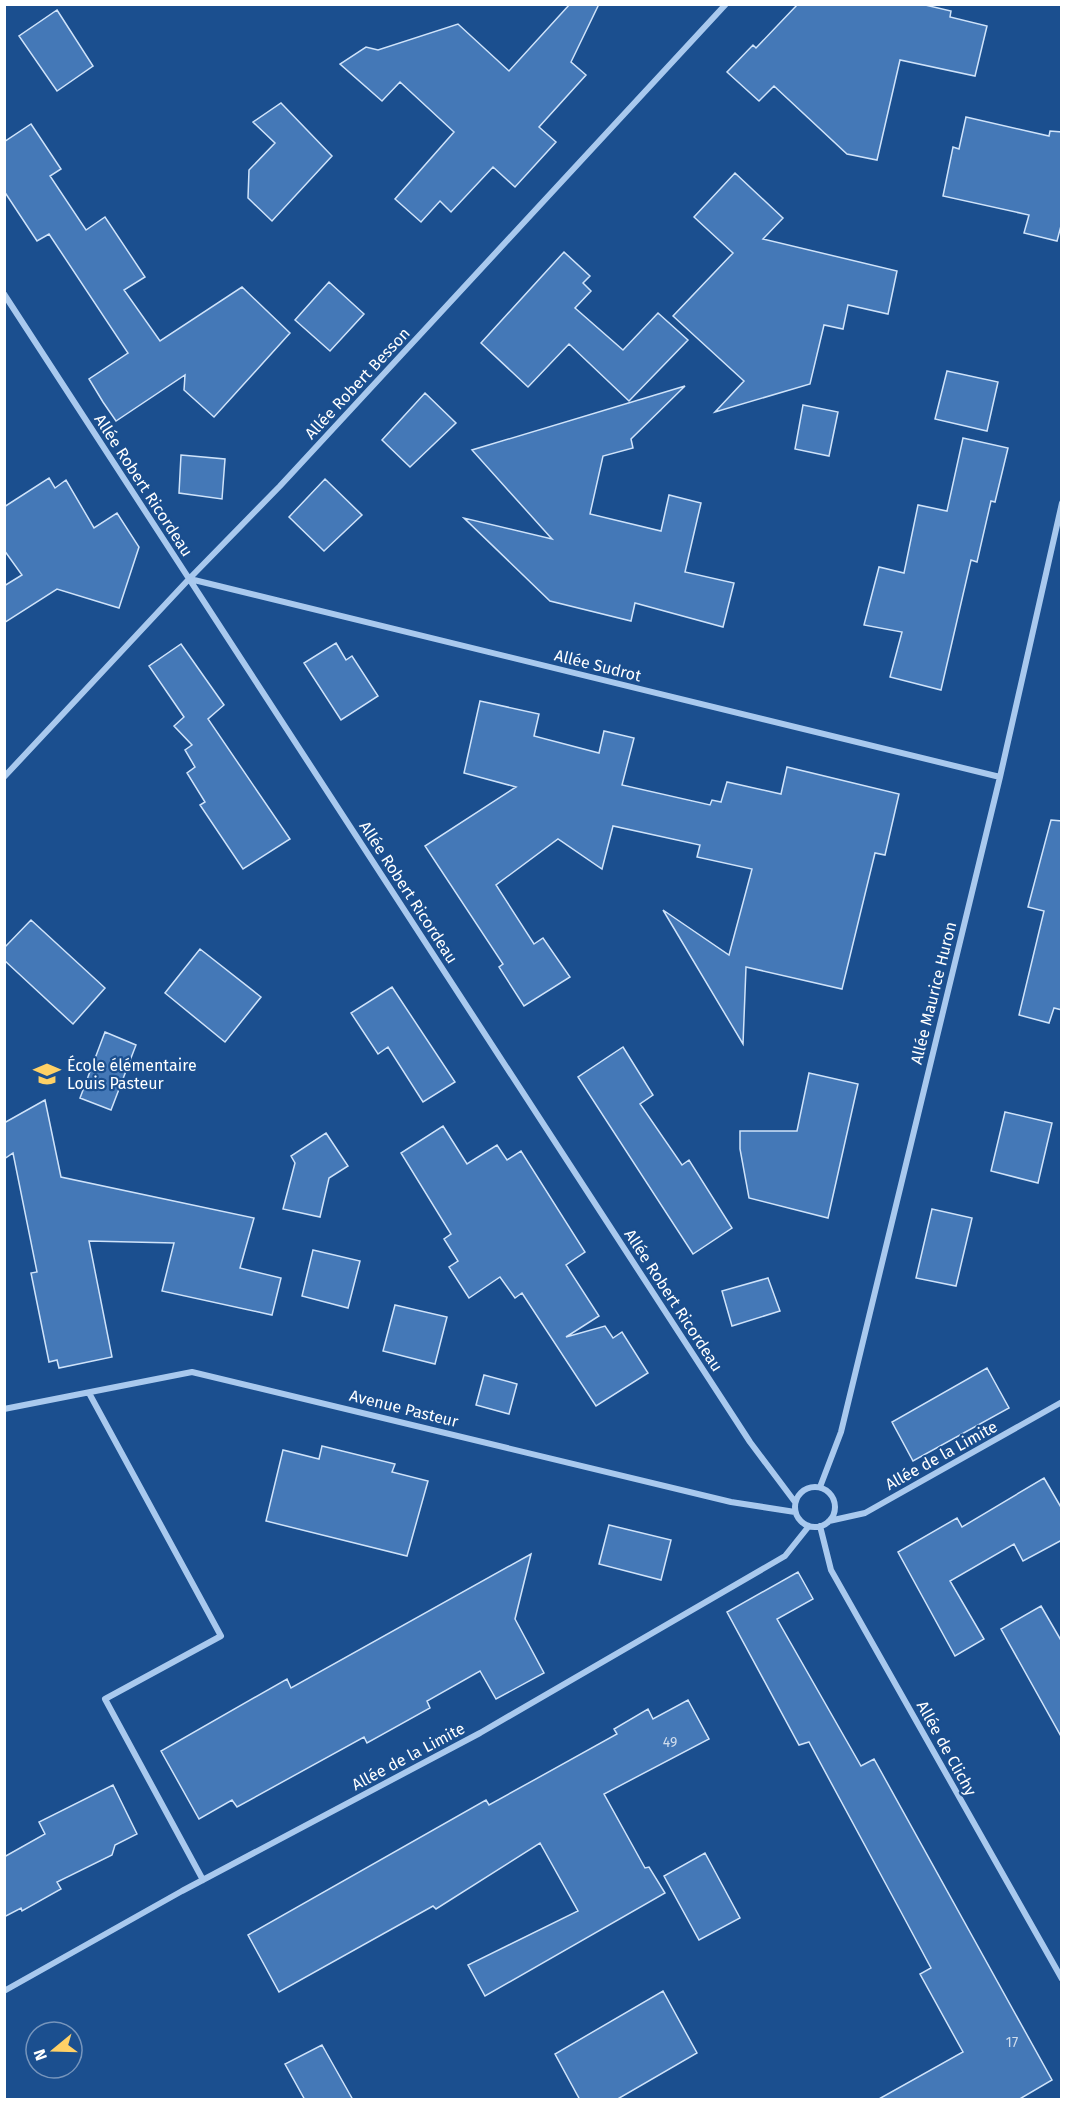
<svg xmlns="http://www.w3.org/2000/svg" width="1066" height="2104" viewBox="0 0 1066 2104" font-family="'Fira Sans',sans-serif">
<rect width="100%" height="100%" fill="#1b4f8f"/>
<path fill="#4478b7" stroke="#cfe3fa" stroke-width="1.5" d="M 570,4 L 599,4 L 571,62 L 586,75 L 539,127 L 556,142 L 515,187 L 493,167 L 451,212 L 440,201 L 421,222 L 395,199 L 454,132 L 400,82 L 382,101 L 340,64 L 366,47 L 378,50 L 458,24 L 509,71 Z
M 798,4 L 921,4 L 951,11 L 950,17 L 987,26 L 975,76 L 900,60 L 877,160 L 847,154 L 774,86 L 759,101 L 727,72 L 753,45 L 756,48 Z
M 57,10 L 93,66 L 57,91 L 19,36 Z
M 281,103 L 332,156 L 272,221 L 248,198 L 249,170 L 275,143 L 253,122 Z
M 966,117 L 1049,136 L 1050,131 L 1062,132 L 1062,222 L 1057,241 L 1024,233 L 1029,215 L 943,196 L 953,147 L 959,149 Z
M 31,124 L 61,169 L 50,176 L 86,230 L 105,217 L 145,277 L 124,290 L 160,341 L 242,287 L 290,333 L 214,417 L 184,390 L 185,375 L 116,421 L 103,402 L 89,379 L 128,353 L 49,234 L 37,241 L 4,191 L 4,142 Z
M 735,173 L 783,218 L 763,239 L 897,271 L 888,314 L 848,305 L 843,329 L 824,325 L 810,384 L 715,412 L 744,381 L 673,316 L 733,253 L 694,217 Z
M 564,252 L 590,276 L 583,283 L 591,291 L 575,308 L 623,350 L 658,313 L 688,340 L 629,401 L 569,344 L 528,387 L 481,343 Z
M 329,282 L 364,314 L 330,351 L 295,320 Z
M 947,371 L 998,382 L 987,431 L 935,419 Z
M 685,386 L 631,439 L 633,448 L 603,456 L 590,514 L 661,531 L 669,495 L 701,503 L 685,572 L 734,583 L 723,627 L 635,603 L 631,621 L 550,601 L 464,518 L 552,539 L 472,450 Z
M 425,393 L 456,423 L 410,467 L 382,440 Z
M 803,405 L 838,412 L 829,456 L 795,449 Z
M 963,438 L 1008,448 L 995,502 L 991,501 L 977,562 L 971,560 L 941,690 L 890,677 L 902,632 L 864,625 L 879,567 L 904,573 L 918,505 L 947,511 Z
M 181,455 L 225,459 L 222,499 L 179,493 Z
M 49,478 L 55,488 L 66,480 L 94,528 L 117,513 L 139,547 L 119,608 L 57,589 L 4,623 L 4,586 L 22,575 L 4,550 L 4,507 Z
M 325,479 L 362,515 L 324,551 L 289,517 Z
M 336,643 L 346,660 L 352,656 L 378,696 L 341,720 L 304,663 Z
M 181,644 L 224,705 L 208,719 L 290,839 L 243,869 L 200,805 L 205,802 L 187,773 L 195,767 L 185,750 L 192,745 L 174,726 L 184,717 L 149,666 Z
M 480,701 L 539,714 L 534,736 L 599,753 L 604,731 L 634,738 L 622,785 L 710,805 L 712,800 L 721,802 L 727,782 L 781,794 L 787,767 L 899,794 L 885,855 L 875,853 L 842,989 L 746,967 L 743,1044 L 663,910 L 729,955 L 752,869 L 697,857 L 700,845 L 613,826 L 602,869 L 558,839 L 496,885 L 534,944 L 543,938 L 570,977 L 524,1006 L 499,967 L 503,964 L 425,846 L 516,787 L 464,773 Z
M 1051,820 L 1062,821 L 1062,1010 L 1054,1008 L 1049,1023 L 1019,1015 L 1044,911 L 1028,907 Z
M 31,920 L 105,988 L 73,1024 L 4,960 L 4,948 Z
M 200,949 L 261,997 L 225,1042 L 165,993 Z
M 392,987 L 455,1082 L 423,1102 L 388,1047 L 378,1054 L 351,1013 Z
M 105,1032 L 136,1045 L 111,1110 L 80,1098 Z
M 623,1047 L 653,1095 L 640,1104 L 682,1165 L 689,1160 L 732,1228 L 693,1254 L 578,1077 Z
M 809,1073 L 858,1084 L 828,1218 L 749,1198 L 740,1149 L 740,1131 L 797,1131 Z
M 45,1100 L 61,1177 L 254,1218 L 240,1268 L 281,1278 L 272,1315 L 162,1291 L 174,1243 L 89,1241 L 112,1357 L 59,1368 L 57,1360 L 49,1362 L 31,1273 L 37,1272 L 13,1153 L 4,1159 L 4,1123 Z
M 1005,1112 L 1052,1123 L 1038,1183 L 991,1171 Z
M 443,1126 L 467,1164 L 497,1145 L 507,1160 L 521,1151 L 585,1252 L 566,1265 L 599,1316 L 566,1337 L 605,1326 L 613,1338 L 622,1332 L 648,1373 L 596,1406 L 522,1293 L 515,1298 L 500,1277 L 469,1298 L 449,1267 L 458,1261 L 444,1239 L 451,1234 L 401,1153 Z
M 326,1133 L 348,1166 L 329,1178 L 320,1217 L 283,1209 L 295,1163 L 291,1156 Z
M 932,1209 L 972,1218 L 956,1286 L 916,1278 Z
M 313,1250 L 360,1261 L 348,1308 L 302,1296 Z
M 768,1278 L 780,1311 L 732,1326 L 722,1291 Z
M 395,1305 L 447,1317 L 435,1364 L 383,1351 Z
M 987,1368 L 1009,1408 L 913,1461 L 892,1422 Z
M 484,1375 L 517,1384 L 509,1414 L 476,1405 Z
M 322,1446 L 395,1464 L 392,1472 L 428,1481 L 407,1556 L 266,1521 L 283,1450 L 319,1459 Z
M 1044,1478 L 1062,1509 L 1062,1540 L 1023,1561 L 1014,1544 L 950,1581 L 984,1639 L 955,1656 L 898,1552 L 957,1518 L 962,1527 Z
M 609,1525 L 671,1540 L 661,1580 L 599,1564 Z
M 531,1554 L 515,1619 L 544,1673 L 496,1699 L 480,1671 L 427,1701 L 430,1708 L 367,1743 L 364,1737 L 237,1807 L 232,1800 L 199,1819 L 161,1751 L 287,1679 L 291,1688 Z
M 798,1572 L 813,1599 L 777,1619 L 861,1766 L 874,1759 L 1052,2080 L 1018,2100 L 877,2100 L 963,2052 L 920,1974 L 931,1968 L 901,1912 L 809,1742 L 799,1745 L 727,1612 Z
M 1041,1606 L 1062,1642 L 1062,1738 L 1001,1629 Z
M 688,1700 L 709,1739 L 604,1794 L 645,1868 L 649,1867 L 665,1893 L 485,1996 L 468,1965 L 578,1911 L 540,1843 L 436,1909 L 433,1906 L 279,1992 L 248,1935 L 486,1800 L 489,1805 L 617,1734 L 614,1729 L 648,1709 L 653,1719 Z
M 113,1785 L 137,1834 L 115,1845 L 112,1855 L 57,1882 L 61,1889 L 22,1911 L 21,1908 L 4,1917 L 4,1857 L 45,1834 L 39,1822 Z
M 705,1853 L 740,1918 L 699,1940 L 664,1876 Z
M 663,1991 L 697,2053 L 616,2100 L 580,2100 L 555,2054 Z
M 322,2045 L 353,2100 L 305,2100 L 285,2064 Z"/>
<g fill="none" stroke-linecap="round" stroke-linejoin="round">
<path stroke="#a9c9ee" stroke-width="6" d="M 4,294 L 750,1442 L 795,1502
M 190,579 L 1000,777
M 4,777 L 189,579 L 280,486 L 726,4
M 89,1393 L 221,1636 L 105,1699 L 203,1880
M 4,1409 L 192,1372 L 731,1502 L 795,1512
M 820,1487 L 841,1432 L 1000,777 L 1062,503
M795 1507a20 20 0 1 1 40 0a20 20 0 1 1-40 0Z
M 829,1521 L 865,1513 L 1062,1402
M 820,1526 L 831,1570 L 1062,1979
M 4,1991 L 182,1891 L 480,1733 L 785,1556 L 809,1526"/>
</g>
<defs>
<symbol id="school-bare" viewBox="-9 -9 18 18"><path d="M0-5L7-2L0 1L-7-2ZM-4 1L0 2.5L4 1V4Q0 6-4 4Z" fill="#ffd166" stroke="#1b4f8f" stroke-width="2.5" paint-order="stroke"/></symbol>
</defs>
<g fill-rule="evenodd">
<use href="#school-bare" x="28" y="1055" width="38" height="38"/>
</g>
<g text-anchor="middle" stroke-width="4.5" stroke-linejoin="round" paint-order="stroke">
<g font-size="14" fill="#d0dded">
<text x="670" y="1747">49</text>
<text x="1012" y="2047">17</text>
</g>
<g font-size="16" fill="#fff" stroke="#1b4f8f">
<text transform="translate(357 383) rotate(-47)" y="6">Allée Robert Besson</text>
<text transform="translate(144 485) rotate(57)" y="6">Allée Robert Ricordeau</text>
<text transform="translate(598 665) rotate(14)" y="6">Allée Sudrot</text>
<text transform="translate(409 892) rotate(57)" y="6">Allée Robert Ricordeau</text>
<text transform="translate(933 993) rotate(-76)" y="6">Allée Maurice Huron</text>
<text transform="translate(674 1300) rotate(57)" y="6">Allée Robert Ricordeau</text>
<text transform="translate(404 1408) rotate(14)" y="6">Avenue Pasteur</text>
<text transform="translate(941 1455) rotate(-29)" y="6">Allée de la Limite</text>
<text transform="translate(947 1748) rotate(61)" y="6">Allée de Clichy</text>
<text transform="translate(408 1756) rotate(-28)" y="6">Allée de la Limite</text>
</g>
<g font-size="16" fill="#fff" stroke="#1b4f8f" text-anchor="start">
<text x="67" y="1071">École élémentaire<tspan x="67" dy="18">Louis Pasteur</tspan></text>
</g>
</g>
<rect width="1066" height="2104" fill="none" stroke="#ffffff" stroke-width="12"/>
<g transform="translate(54 2050) rotate(251)"><circle r="28" fill="#1b4f8f" stroke="#7695bc" stroke-width="1.5"/>
<path d="M0-4.5L10 22L0 15L-10 22Z" fill="#ffd166"/>
<text y="-9" font-size="16" font-weight="bold" text-anchor="middle" fill="#ffffff">N</text>
</g>
</svg>
